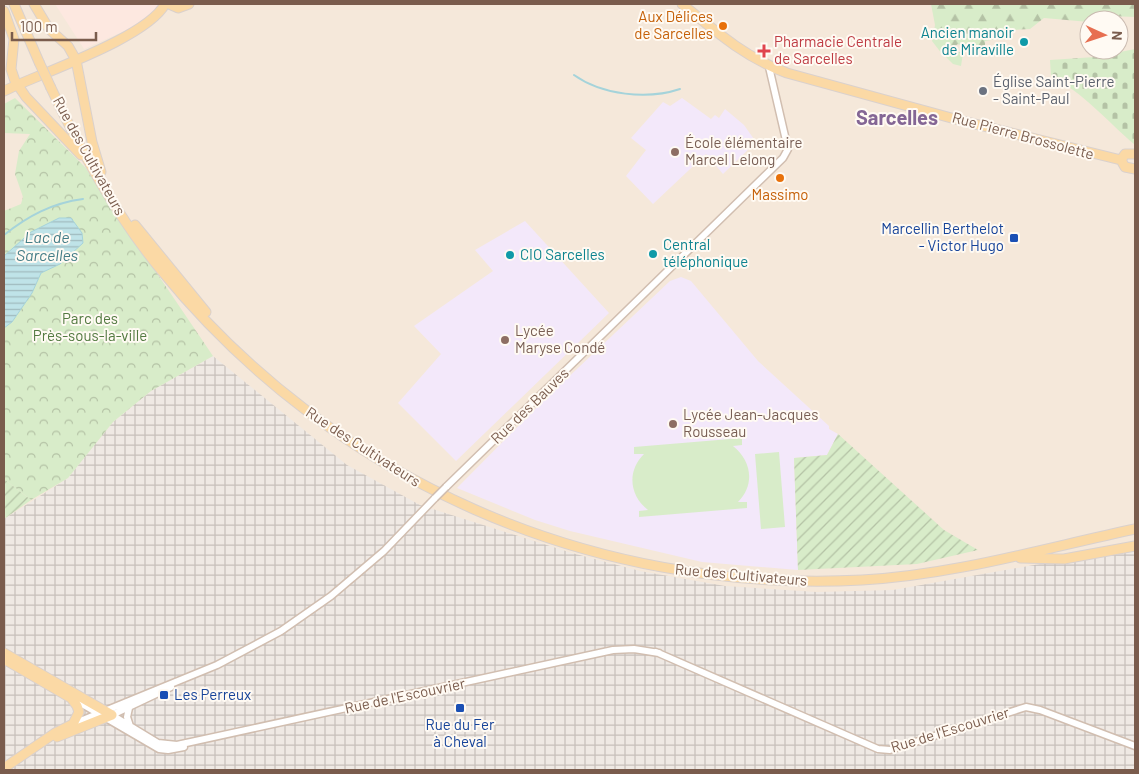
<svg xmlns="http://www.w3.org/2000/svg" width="1139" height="774" viewBox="0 0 1139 774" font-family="Barlow,sans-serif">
<defs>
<pattern id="industrial-grid" width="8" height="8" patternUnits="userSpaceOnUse" patternTransform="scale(1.25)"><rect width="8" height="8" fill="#efe9e4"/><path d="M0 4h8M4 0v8" fill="none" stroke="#c7c0bb"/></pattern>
<pattern id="forest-firs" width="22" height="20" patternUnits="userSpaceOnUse" patternTransform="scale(1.25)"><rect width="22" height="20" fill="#d8ecc9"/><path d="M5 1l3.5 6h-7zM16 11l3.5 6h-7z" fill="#b4c2a5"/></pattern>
<pattern id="cemetery-stones" width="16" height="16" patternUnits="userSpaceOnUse" patternTransform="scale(1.25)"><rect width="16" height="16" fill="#d8ecc9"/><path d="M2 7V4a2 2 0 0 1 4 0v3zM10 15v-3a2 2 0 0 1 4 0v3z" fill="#b4c2a5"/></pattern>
<pattern id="park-crowns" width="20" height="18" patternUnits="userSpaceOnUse" patternTransform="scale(1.25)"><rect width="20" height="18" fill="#d8ecc9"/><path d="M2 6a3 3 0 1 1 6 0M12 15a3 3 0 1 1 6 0" fill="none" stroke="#b4c2a5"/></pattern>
<pattern id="garden-furrows" width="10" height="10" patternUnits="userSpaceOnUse" patternTransform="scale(1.25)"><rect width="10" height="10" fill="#d8ecc9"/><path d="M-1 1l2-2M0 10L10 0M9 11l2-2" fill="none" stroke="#b4c2a5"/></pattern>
<pattern id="water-rules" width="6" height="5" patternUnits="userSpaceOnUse" patternTransform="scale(1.25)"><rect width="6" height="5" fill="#bfe3e8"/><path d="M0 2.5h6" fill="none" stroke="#a0bbbe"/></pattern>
</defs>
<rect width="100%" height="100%" fill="#fdf6ec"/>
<path fill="#f5e8da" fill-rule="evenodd" d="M 4,4 L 1135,4 L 1135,770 L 4,770 ZM 1089,20 L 1119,20 L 1119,50 L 1089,50 Z"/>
<path fill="#fde8e0" d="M 55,4 L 173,4 L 153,18 L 84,49 Z"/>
<path fill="url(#industrial-grid)" d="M 213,356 L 347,465 L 420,505 L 572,553 L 640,571 L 725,586 L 817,592 L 893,590 L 1135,547 L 1135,770 L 4,770 L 4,519 L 68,478 L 113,422 L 151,391 Z"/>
<path fill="#f3e8fa" d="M 682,98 L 711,119 L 715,115 L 719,118 L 725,109 L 744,125 L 756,142 L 723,174 L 706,154 L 653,204 L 626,176 L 646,150 L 631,138 L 663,102 L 670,106 Z
M 525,221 L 609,313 L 456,461 L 398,403 L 441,354 L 414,326 L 493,271 L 475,250 Z
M 681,277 L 691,281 L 758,361 L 829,426 L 829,429 L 838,434 L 827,455 L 794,458 L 798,570 L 702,562 L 570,531 L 535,520 L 457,488 L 542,402 L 670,281 Z"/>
<path fill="#d8ecc9" d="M 742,438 L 742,445 L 733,446 C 752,461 755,485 738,502 L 747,502 L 747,508 L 639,517 L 639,511 L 648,510 C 629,495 627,471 644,454 L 634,454 L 634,447 Z
M 779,452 L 785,527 L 761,529 L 755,454 Z"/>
<path fill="url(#forest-firs)" d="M 931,4 L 1135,4 L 1135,17 L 1110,16 L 1089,20 L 1089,22 L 1044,18 L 1030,29 L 1012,30 L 1004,38 L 985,41 L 985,48 L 971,51 L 958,44 L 942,54 L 932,41 L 935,25 Z"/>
<path fill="url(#cemetery-stones)" d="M 1135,49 L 1135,145 C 1109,123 1081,90 1051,77 L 1050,60 L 1095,57 Z"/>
<path fill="url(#park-crowns)" d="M 955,51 L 963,53 L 961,66 L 953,64 L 945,56 Z
M 15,98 L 85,167 L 213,356 L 151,391 L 113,422 L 68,478 L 31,500 L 4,479 L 4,211 L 21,204 L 23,197 L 15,174 L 19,151 L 30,134 L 4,133 L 4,104 Z"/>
<path fill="url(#garden-furrows)" d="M 838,434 L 944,530 L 978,550 L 917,564 L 798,570 L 794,458 L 827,455 Z
M 4,479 L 31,500 L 4,519 Z"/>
<path fill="url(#water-rules)" stroke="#a5d3da" d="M 59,218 L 71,218 L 82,233 L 83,243 L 60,264 L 41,273 L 32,293 L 12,322 L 4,328 L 4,256 L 31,232 Z"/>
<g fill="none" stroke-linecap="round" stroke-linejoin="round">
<path stroke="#a5d3da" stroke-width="2" d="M 574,75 C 602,95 647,100 680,89
M 4,235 C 28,216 52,203 83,199"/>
<defs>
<path id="minor" d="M 446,487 L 783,158 L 788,149 L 769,67
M 656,652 L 878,749 L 890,750 L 1026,707 L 1040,710 L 1135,746
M 75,700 L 159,749 L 168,750 L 184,747
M 129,708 L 127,717 L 130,726
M 112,715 L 158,743 L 177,745 L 613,650 L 634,649 L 659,653
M 112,715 L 171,687
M 73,724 L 217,665 L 281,631 L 331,596 L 384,551 L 435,498"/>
<path id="major" d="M 14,4 L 39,62
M 34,4 L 49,29 L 68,46 L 76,60 L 92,142 L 101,172
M 169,4 L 178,8 L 189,4
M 682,4 C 715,31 746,58 787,73 L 955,119 L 1121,160
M 4,11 L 14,39 L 11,69 L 15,81 L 26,97 L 81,155
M 51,88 C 81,152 116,215 161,270 C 333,481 591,594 862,580 C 954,575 1045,548 1135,529
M 4,91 C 41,73 147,38 165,4
M 1121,160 L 1125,167 L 1135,169
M 1121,160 L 1125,154 L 1135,154
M 135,225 L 206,312
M 1020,558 L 1064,559 L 1135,546
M 4,653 L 112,715
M 4,659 L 71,698 L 77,706 L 79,712 L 73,724 L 55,733 L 4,768
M 57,737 L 112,715"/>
</defs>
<use href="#minor" stroke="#d1beb0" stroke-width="9"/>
<use href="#major" stroke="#dad1cd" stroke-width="11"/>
<use href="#minor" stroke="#fff" stroke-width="6"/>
<use href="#major" stroke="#fbd9a5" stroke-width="9"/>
<defs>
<path id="minor-bridge" d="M 435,498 L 446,487"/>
<path id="major-bridge" d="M 39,62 L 51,88"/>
</defs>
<use href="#minor-bridge" stroke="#d1beb0" stroke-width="9" stroke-linecap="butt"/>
<use href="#major-bridge" stroke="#dad1cd" stroke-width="11" stroke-linecap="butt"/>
<use href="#minor-bridge" stroke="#fff" stroke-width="6"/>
<use href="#major-bridge" stroke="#fbd9a5" stroke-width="9"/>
</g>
<g fill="#e8710a" stroke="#fffaf3" stroke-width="2">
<circle cx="723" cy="26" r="5"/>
<circle cx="780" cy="178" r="5"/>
</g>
<g fill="#0f9aa8" stroke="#fffaf3" stroke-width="2">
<circle cx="1024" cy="42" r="5"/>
<circle cx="653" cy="254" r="5"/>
<circle cx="510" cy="255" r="5"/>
</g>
<path fill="#e0444e" stroke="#fffaf3" stroke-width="2" d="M761.5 43.5h5v5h5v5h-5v5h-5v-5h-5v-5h5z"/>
<circle fill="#6b7280" stroke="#fffaf3" stroke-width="2" cx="983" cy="91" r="5"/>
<g fill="#8d6e63" stroke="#fffaf3" stroke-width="2">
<circle cx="675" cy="152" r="5"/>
<circle cx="505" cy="340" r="5"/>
<circle cx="673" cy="424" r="5"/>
</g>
<g fill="#1a4fb4" stroke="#fffaf3" stroke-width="2">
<rect x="1009" y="233" width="10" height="10" rx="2.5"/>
<rect x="159" y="690" width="10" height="10" rx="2.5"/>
<rect x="455" y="703" width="10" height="10" rx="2.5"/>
</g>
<g text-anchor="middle" stroke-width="4" stroke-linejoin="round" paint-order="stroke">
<g font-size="15" fill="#c56008" stroke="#fffaf3" text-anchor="end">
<text x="713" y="22">Aux Délices<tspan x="713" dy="17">de Sarcelles</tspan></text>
<text x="780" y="200" text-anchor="middle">Massimo</text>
</g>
<g font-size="15" fill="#0d838f" stroke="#fffaf3" text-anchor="start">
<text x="1014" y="38" text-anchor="end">Ancien manoir<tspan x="1014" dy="17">de Miraville</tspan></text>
<text x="663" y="250">Central<tspan x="663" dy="17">téléphonique</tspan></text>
<text x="520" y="260">CIO Sarcelles</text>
</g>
<g font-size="15" fill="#be3a42" stroke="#fffaf3" text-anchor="start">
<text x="774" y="47">Pharmacie Centrale<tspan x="774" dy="17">de Sarcelles</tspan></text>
</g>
<g font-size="15" fill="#5b616d" stroke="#fffaf3" text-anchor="start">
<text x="993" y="87">Église Saint-Pierre<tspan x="993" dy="17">- Saint-Paul</tspan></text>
</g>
<g font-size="15" fill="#7a5c4d" stroke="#fffaf3">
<text transform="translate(1023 136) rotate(15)" y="5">Rue Pierre Brossolette</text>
<text transform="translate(89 156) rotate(61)" y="5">Rue des Cultivateurs</text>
<text transform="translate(530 406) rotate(-44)" y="5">Rue des Bauves</text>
<text transform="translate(363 447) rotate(33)" y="5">Rue des Cultivateurs</text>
<text transform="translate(741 575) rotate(5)" y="5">Rue des Cultivateurs</text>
<text transform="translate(405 696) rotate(-12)" y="5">Rue de l'Escouvrier</text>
<text transform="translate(950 730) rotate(-17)" y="5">Rue de l'Escouvrier</text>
</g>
<g font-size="15" fill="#785e54" stroke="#fffaf3" text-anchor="start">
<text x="685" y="148">École élémentaire<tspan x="685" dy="17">Marcel Lelong</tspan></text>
<text x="515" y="336">Lycée<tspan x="515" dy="17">Maryse Condé</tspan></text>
<text x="683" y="420">Lycée Jean-Jacques<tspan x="683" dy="17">Rousseau</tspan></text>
</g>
<g font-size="15" fill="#164399" stroke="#fffaf3" text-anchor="end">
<text x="1004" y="234">Marcellin Berthelot<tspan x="1004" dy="17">- Victor Hugo</tspan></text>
<text x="174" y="700" text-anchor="start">Les Perreux</text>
<text x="460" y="730" text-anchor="middle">Rue du Fer<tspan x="460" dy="17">à Cheval</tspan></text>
</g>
<g font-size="15" fill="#537a41" stroke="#fffaf3">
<text x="90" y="324">Parc des<tspan x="90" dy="17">Près-sous-la-ville</tspan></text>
</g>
<g font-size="16" font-style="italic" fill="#437c86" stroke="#fffaf3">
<text x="47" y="243">Lac de<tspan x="47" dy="18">Sarcelles</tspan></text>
</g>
<g font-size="20" font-weight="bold" fill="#846695" stroke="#fffaf3">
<text x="897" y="125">Sarcelles</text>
</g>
</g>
<rect width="1139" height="774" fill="none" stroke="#7a5c4d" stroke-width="10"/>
<g transform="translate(1104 35) rotate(93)"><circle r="24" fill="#fffaf3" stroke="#cabbb1"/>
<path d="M0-4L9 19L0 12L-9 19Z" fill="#e76f51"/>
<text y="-8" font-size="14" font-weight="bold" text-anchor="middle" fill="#7a5c4d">N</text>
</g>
<path d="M12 32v8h84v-8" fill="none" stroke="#7a5c4d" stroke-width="2.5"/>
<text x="20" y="32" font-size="15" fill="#7a5c4d" stroke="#fffaf3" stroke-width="4" paint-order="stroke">100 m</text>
</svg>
